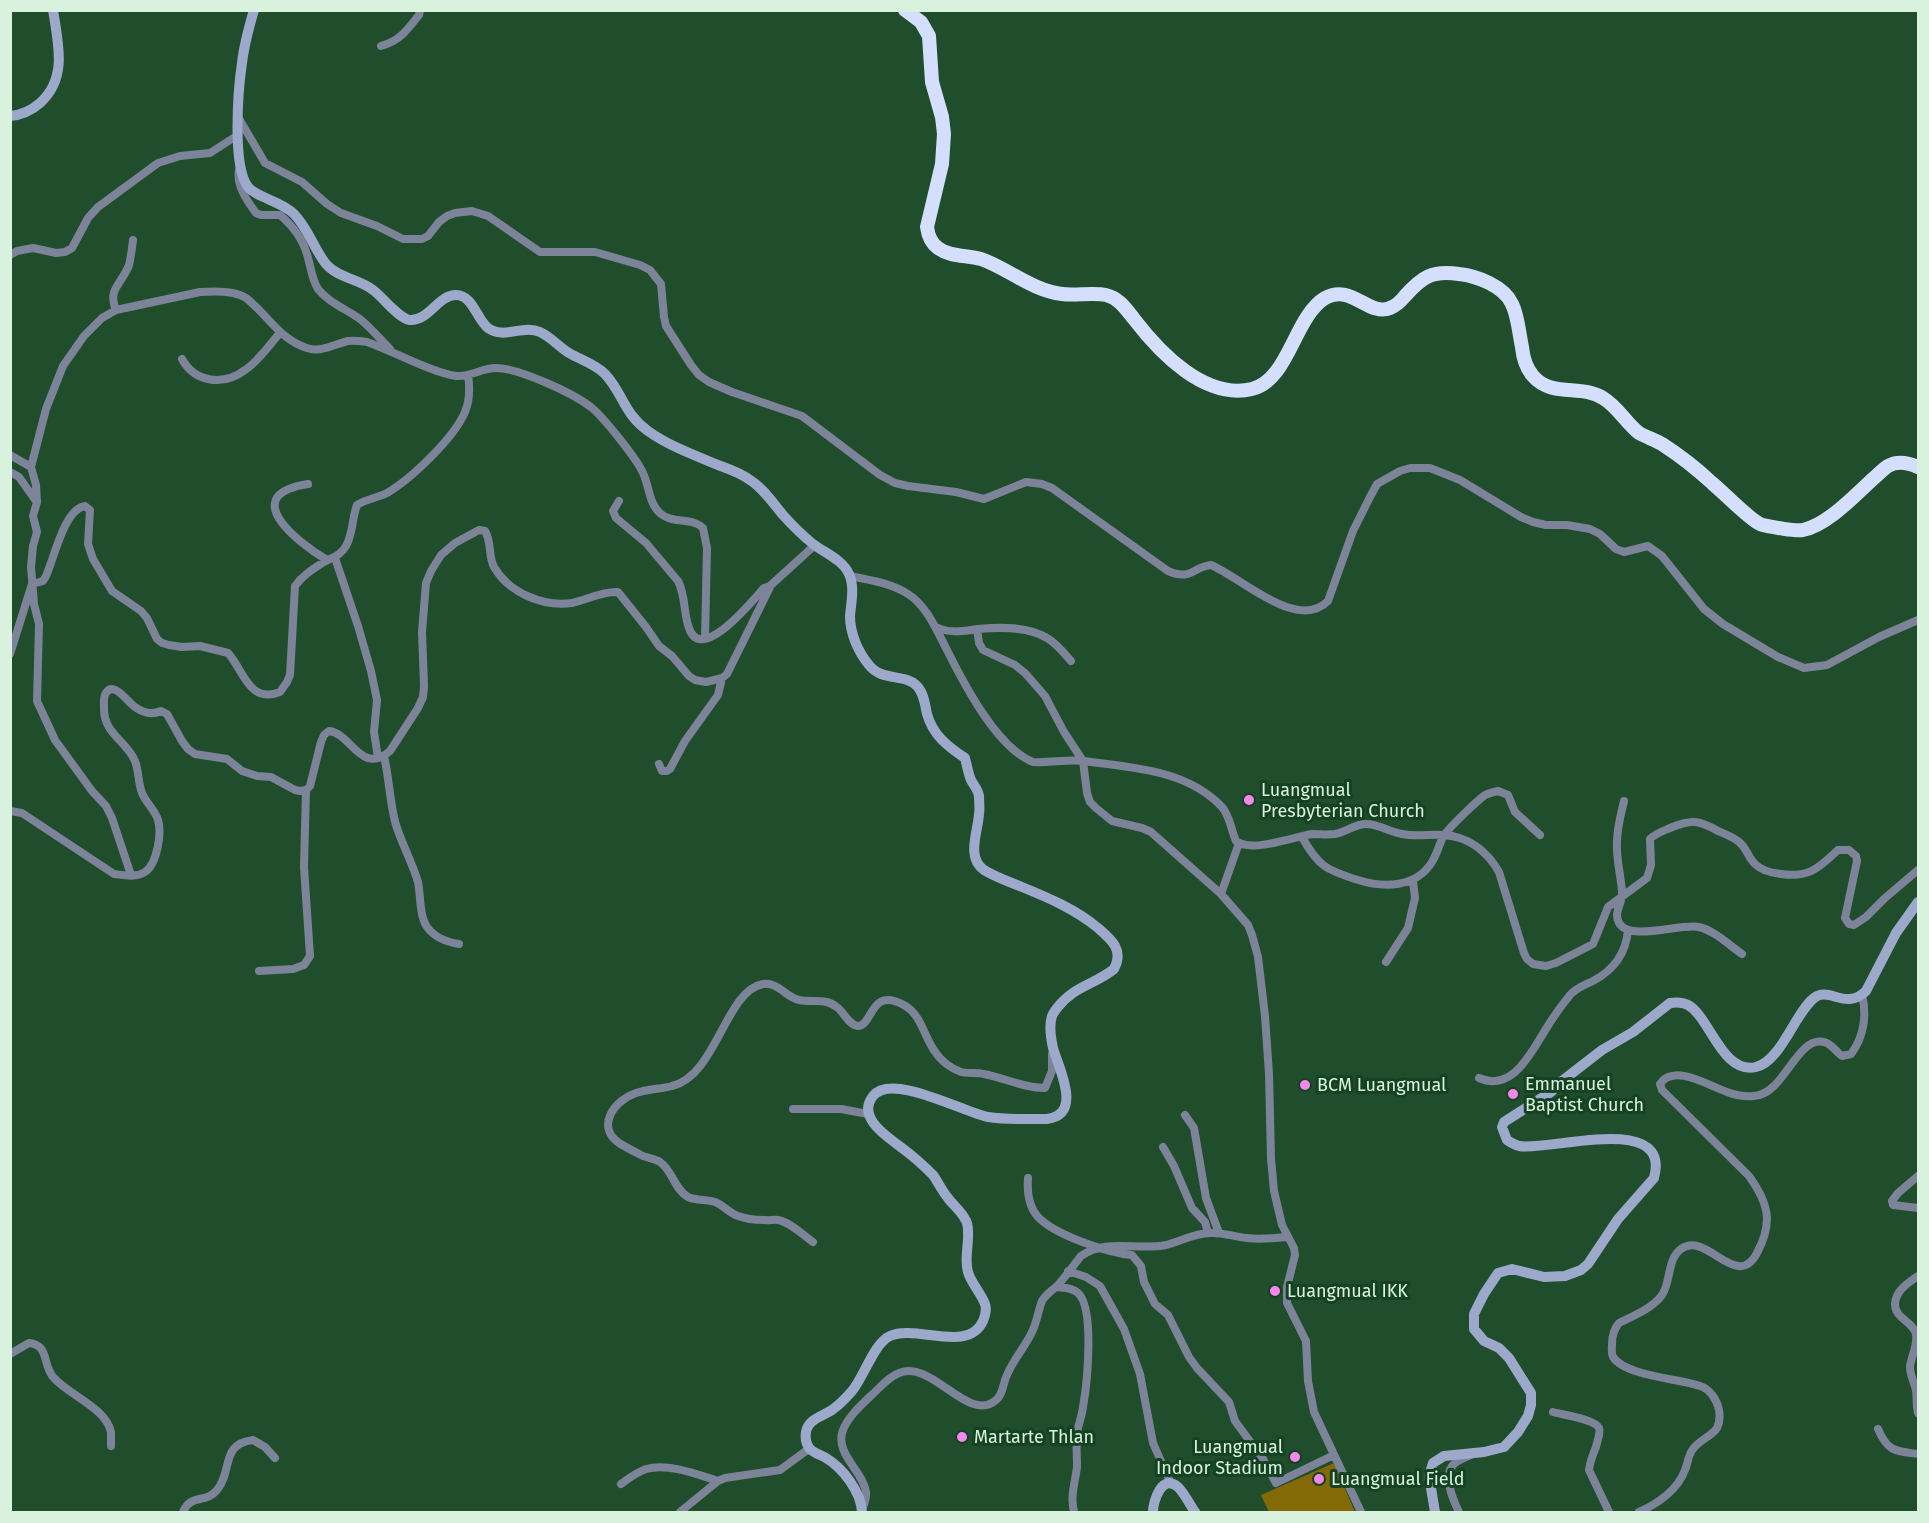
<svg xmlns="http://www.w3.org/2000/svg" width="1929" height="1523" viewBox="0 0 1929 1523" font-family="'Fira Sans',sans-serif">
<rect width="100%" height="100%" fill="#204d2c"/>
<path fill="#846907" d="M 1334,1463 L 1355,1512 L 1269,1512 L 1261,1495 Z"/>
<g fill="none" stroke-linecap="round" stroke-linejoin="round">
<path stroke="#7d849a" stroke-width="8" d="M 381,46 C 400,41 407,30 419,15 L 420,10
M 238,117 L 265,163 L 302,182 L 327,204 L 341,213 L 377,226 L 403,239 L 422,239 L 428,236 L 439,222 L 447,216 L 455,213 L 472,211 L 488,216 L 540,252 L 595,252 L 640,265 L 650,270 L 661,284 L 664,317 L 666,326 L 691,365 L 699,375 L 709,382 L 732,392 L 802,416 L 880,475 L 895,483 L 908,486 L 956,492 L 984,499 L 1026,482 L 1042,484 L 1052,488 L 1168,571 C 1192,581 1192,567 1211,565 C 1242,578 1297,632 1328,601 L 1353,531 L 1370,497 L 1377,484 L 1400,471 L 1410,468 L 1430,468 L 1460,480 L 1521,517 L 1533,522 L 1546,525 L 1567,525 L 1590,529 L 1600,534 L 1616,549 L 1624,552 L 1648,546 L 1662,556 L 1704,609 L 1723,624 L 1778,657 L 1804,668 L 1827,665 L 1879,637 L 1918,620
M 239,170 C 236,185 247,201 256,213 L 261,215 L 280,215 C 293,226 304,241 308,258 C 311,268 312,280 318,289 C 329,303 346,309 360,319 C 371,328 380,339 390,349
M 10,255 L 17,251 L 33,248 L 56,253 L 65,252 L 72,248 L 88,218 L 98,207 L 158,163 L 180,156 L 210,153 L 238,135
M 116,310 C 107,289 122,284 129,265 C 131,257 132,248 133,240
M 182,359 C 195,383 224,386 245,370 C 259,361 269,345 280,333
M 10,455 L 31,467
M 10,472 L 19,477 L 36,501
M 308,484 C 237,495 297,542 327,560
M 619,501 L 613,511 L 616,518 L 646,543 L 678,581 C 686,596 683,612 689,628 C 701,665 753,600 764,588 L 770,586
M 335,558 L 358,626 L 371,671 L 377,700 L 374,732 L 378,758
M 850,576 C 869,580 891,583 908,594 C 927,606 937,631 947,650 C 964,684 997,748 1033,762 C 1050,763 1068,759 1084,761 C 1132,768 1186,769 1222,807 C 1230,816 1231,830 1236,841 C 1252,853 1293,837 1312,834 C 1320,834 1328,835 1335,834 C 1346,832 1355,824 1366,824 C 1378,824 1390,832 1402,834 C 1416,837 1430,834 1443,835 C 1468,836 1487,851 1499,872 L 1524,953 L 1527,959 L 1533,964 L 1546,966 L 1556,963 L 1593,944 L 1608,907 L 1647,878 L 1651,865 L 1650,839 C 1656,833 1663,831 1670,828 C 1691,819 1699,820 1718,831 C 1725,834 1733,837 1739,842 C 1747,848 1748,858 1755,864 C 1762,871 1772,873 1781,874 C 1809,878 1819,868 1838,850 L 1849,850 L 1856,856 L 1857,861 L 1845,918 L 1849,924 L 1854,925 L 1866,917 L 1885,898 L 1918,870
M 936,627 C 951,634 963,631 978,629 C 1000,627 1028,626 1047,638 C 1056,643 1064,653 1071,661
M 977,629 L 979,643 L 983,650 L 1015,665 L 1025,673 L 1045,696 L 1064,732 L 1083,761 L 1087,793 L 1090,802 L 1096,808 L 1112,821 L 1142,828 L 1151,832 L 1221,894
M 10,654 L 32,584 L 43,581 L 46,576 C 54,559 64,509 85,506 L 90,510 L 88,544 L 93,559 L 112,591 L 141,611 L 147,618 L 157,639 L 162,643 L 169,645 L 182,647 L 200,646 L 228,653 C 244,671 249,704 280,692 L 287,682 L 290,675 L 295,586 C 303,575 313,569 324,562 C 333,557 340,556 346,546 C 353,534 352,518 357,505 C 366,499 377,498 387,493 C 411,479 454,438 465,412 C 470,400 470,388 468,375
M 384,756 C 389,777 390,805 396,825 C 402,844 412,862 418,882 C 421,896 419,915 427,927 C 435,938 446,942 459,944
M 659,764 L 662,771 L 667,771 L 670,769 L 685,741 L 718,695 L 722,678
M 1624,801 C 1621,814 1617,828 1617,842 C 1616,859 1621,876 1622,892 C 1623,904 1613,911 1619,923 C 1630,942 1681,923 1699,927 C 1715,931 1729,945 1742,954
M 10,811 L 22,813 L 114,874 C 124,875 136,878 145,872 C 157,864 162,833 158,820 C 155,810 146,803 142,793 C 138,783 139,771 135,761 C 126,740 103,734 104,707 C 104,703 103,697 106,693 C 114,680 129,704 135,707 C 143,713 152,715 161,711 L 167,714 L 182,741 L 188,749 L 195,754 L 227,759 L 242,771 L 257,776 L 271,777 L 295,790 L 300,791 L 306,790 L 310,786 L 321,742 L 324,735 L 329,731 C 351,733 361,776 390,751 L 418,708 L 423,697 L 424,686 L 422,632 L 426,583 L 431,571 L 441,555 L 455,543 L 479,530 L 485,531 C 492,542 488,556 494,567 C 509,593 543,607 572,603 C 587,600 602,591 618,592 L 646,627 L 659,646 L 672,656 L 689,676 L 695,680 L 706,682 L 722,678 L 727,674 L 771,585 L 815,545
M 1302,837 C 1318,866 1326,870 1358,880 C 1384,888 1416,888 1432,862 C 1437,854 1439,845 1443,837 C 1447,829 1477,801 1485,795 C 1489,793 1494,792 1498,791 L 1508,795 L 1515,812 L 1540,835
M 1239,843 L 1221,894 L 1248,925 L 1252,935 L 1258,957 L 1265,1016 L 1269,1074 L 1271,1159 L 1274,1191 L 1282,1225 L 1294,1248 L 1295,1255 L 1287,1287 L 1287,1303 L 1306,1341 L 1308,1381 L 1314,1412 L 1361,1512
M 131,875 L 112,818 L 106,806 L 92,791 L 55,740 L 37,701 L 39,624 L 34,604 L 31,567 L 33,546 L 37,532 L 33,516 L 37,502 L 36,485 L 31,467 L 46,409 L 63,366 L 84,336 L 102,318 L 116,310 L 200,292 C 213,291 234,290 246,298 C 267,314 280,340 307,348 C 321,353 335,344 348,341 C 354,340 360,341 367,342 C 393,351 430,372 456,376 C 471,377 482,368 496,368 C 519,368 575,394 592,408 C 604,418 637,459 643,473 C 649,485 649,505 661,514 C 673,524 692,517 703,528 L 707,548 L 705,638
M 1386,962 L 1408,928 L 1415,898 L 1413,881
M 259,971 L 293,969 L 304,965 L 310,956 L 304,867 L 306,790
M 1479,1078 C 1513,1093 1531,1052 1546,1029 C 1553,1017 1561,1006 1570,995 C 1576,988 1585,985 1593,981 C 1614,970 1626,953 1628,930
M 793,1109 L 841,1109 L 868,1114
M 1185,1115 L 1194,1128 L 1206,1198 L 1219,1233
M 1163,1147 L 1174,1166 L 1192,1208 L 1205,1222 L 1208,1233
M 1918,1176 L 1898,1193 L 1892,1201 L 1893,1205 L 1918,1208
M 1028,1178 C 1027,1191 1029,1207 1038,1217 C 1055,1235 1108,1253 1132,1255 L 1141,1266 L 1144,1282 L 1155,1304 L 1168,1315 L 1189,1357 L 1197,1368 L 1229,1402 L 1235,1421 L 1263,1459 L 1276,1483 L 1334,1455
M 813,1242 C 803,1235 790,1222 778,1220 C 774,1219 769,1221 765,1220 C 756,1220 746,1219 738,1216 C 729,1213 723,1205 715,1202 C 706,1199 697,1201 688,1197 C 674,1189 673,1171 660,1162 C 655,1159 649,1158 643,1156 C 635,1152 627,1148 619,1143 C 595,1126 615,1100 636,1093 C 648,1089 661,1089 672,1086 C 717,1075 725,991 763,984 C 778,982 786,997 799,1000 C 814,1003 825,997 838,1008 C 844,1013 849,1025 858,1026 C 873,1026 870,986 904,1005 C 922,1015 924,1038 936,1053 C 941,1061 952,1069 961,1072 C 968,1074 977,1072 984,1074 C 1005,1078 1023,1088 1045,1088 L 1052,1071 L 1052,1054
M 1068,1271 L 1086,1277 L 1100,1286 L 1124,1329 L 1140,1374 L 1153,1443 L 1171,1484
M 1918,1276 C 1908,1283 1896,1290 1895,1304 C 1895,1319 1913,1321 1916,1334 C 1918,1346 1911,1356 1910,1367 C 1910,1375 1914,1382 1916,1390 C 1917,1397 1916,1405 1918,1413
M 1056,1287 C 1063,1288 1071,1287 1078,1293 C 1095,1308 1087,1385 1083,1407 C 1082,1416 1078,1425 1077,1434 C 1076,1445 1077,1456 1077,1467 C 1075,1483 1070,1496 1074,1512
M 10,1354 L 29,1343 C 50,1345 42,1366 54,1378 C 69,1395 106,1408 111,1432 C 111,1436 111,1441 111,1446
M 1553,1412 C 1563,1415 1595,1419 1599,1428 C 1601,1433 1597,1441 1596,1447 C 1593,1454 1590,1462 1589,1470 L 1609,1512
M 1878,1429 C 1888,1452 1895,1451 1918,1454
M 621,1484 C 629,1478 637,1472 646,1469 C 669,1463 696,1474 718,1481
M 862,1510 C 864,1504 867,1498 866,1492 C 863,1471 834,1453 843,1430 C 849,1414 867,1400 879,1388 C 884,1383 890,1377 897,1374 C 930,1356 968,1425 996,1400 C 1003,1395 1003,1383 1007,1375 C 1013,1360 1025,1347 1032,1332 C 1037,1322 1038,1311 1042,1301 C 1046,1294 1052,1291 1058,1285 C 1066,1276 1073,1266 1081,1256 C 1106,1238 1137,1251 1166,1245 C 1181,1241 1195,1233 1210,1233 C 1223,1232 1234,1237 1247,1238 C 1260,1240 1275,1238 1288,1237
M 183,1512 C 191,1493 206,1504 217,1490 C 233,1471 220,1444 253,1440 L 265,1447 L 275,1458
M 680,1512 L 718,1481 L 725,1478 L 780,1470 L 810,1448
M 1459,1512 C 1453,1500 1443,1476 1453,1465 C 1457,1460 1465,1458 1471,1455
M 1639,1512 C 1657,1504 1678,1490 1685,1470 C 1688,1463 1688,1455 1693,1449 C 1699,1440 1711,1437 1717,1428 C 1720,1422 1720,1416 1719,1410 C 1717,1400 1710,1389 1700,1386 C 1681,1379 1625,1376 1613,1357 C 1611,1353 1612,1348 1612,1344 C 1612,1335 1614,1329 1619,1323 C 1633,1316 1653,1308 1662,1295 C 1671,1282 1667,1259 1681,1249 C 1706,1230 1737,1292 1757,1253 C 1763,1242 1767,1231 1767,1218 C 1766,1202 1758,1189 1749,1176 L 1662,1090 L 1660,1084 C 1674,1063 1709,1086 1727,1092 C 1735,1095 1746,1097 1754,1096 C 1785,1094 1796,1036 1824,1042 C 1831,1043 1836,1052 1842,1056 L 1851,1054 C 1864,1037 1867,1015 1862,995"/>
<path stroke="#9da9cb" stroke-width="10" d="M 254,10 C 249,27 244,45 242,63 C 238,90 232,166 248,187 C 257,198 281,201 294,214 C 308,228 314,249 326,264 C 338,278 359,279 373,290 C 383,297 398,318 410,320 C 429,321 438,295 456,295 C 473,295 477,320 488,328 C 504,340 523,324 540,332 C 551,337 559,347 569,353 C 581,360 595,364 605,374 C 623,393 623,413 648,431 C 669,446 694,455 718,465 C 729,469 741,473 750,480 C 763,488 773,503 783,515 C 792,525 802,535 813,544 C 825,553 843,560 849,574 C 855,587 851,603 850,616 C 850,633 858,652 869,665 C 882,682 905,673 917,686 C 924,693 925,705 927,714 C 933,735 947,746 965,758 C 967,765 968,773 971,780 C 974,786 978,789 979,796 C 979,802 980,809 979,814 C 978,832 966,857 984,870 C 995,877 1010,882 1022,887 C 1049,898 1075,909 1098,928 C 1112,940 1124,950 1114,969 C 1094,985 1074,986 1057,1008 C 1055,1011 1053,1013 1052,1016 C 1049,1025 1051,1039 1053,1048 C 1059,1069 1083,1114 1047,1119 C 1028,1119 1007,1120 988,1117 C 965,1113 892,1072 873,1096 C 856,1118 888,1137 902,1148 C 913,1156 924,1166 933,1175 C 938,1182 942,1191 948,1198 C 953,1205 961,1211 965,1219 C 968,1223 968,1227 968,1232 C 969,1245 964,1259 968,1272 C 971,1283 981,1293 985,1304 C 987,1309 985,1316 983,1321 C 968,1354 916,1324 890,1336 C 874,1343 864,1377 852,1391 C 846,1398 839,1405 832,1410 C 823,1416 808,1419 806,1432 C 805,1438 806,1444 810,1449 C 814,1453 821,1455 826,1458 C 843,1468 861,1492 862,1512
M 10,116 C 22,115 31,111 40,103 C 68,78 58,43 53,10
M 1153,1512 C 1153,1501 1162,1473 1178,1487 C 1185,1494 1190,1505 1195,1512
M 1435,1512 L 1429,1476 L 1433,1463 L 1444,1456 L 1484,1452 L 1504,1447 L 1518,1432 L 1528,1416 L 1531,1405 L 1531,1393 L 1509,1358 L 1499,1348 L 1484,1341 L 1474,1329 L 1474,1314 L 1484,1294 L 1498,1273 L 1512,1269 L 1544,1277 L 1565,1276 L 1581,1270 L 1588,1264 L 1618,1219 L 1654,1178 C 1672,1111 1548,1152 1519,1146 C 1515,1145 1510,1142 1507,1140 L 1502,1127 L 1504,1122 L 1551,1092 L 1562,1081 L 1602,1050 L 1633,1032 L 1670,1003 C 1676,1002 1682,1002 1688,1005 C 1710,1017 1722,1075 1756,1067 C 1781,1061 1795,1013 1814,998 C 1829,986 1846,1011 1866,991 L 1896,933 L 1918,902"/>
<path stroke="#d4dffe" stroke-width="14" d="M 905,10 L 921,22 L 929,36 L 932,82 L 942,117 L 944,134 L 942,164 L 927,227 C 928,235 931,243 938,248 C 950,257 967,255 981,259 C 1009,269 1031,290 1062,294 C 1075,296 1093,292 1106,295 C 1119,298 1126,309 1134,319 C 1160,353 1205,400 1252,389 C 1289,380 1294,317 1325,298 C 1351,283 1369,317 1390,308 C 1396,306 1401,301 1405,296 C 1422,277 1432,270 1459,274 C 1477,276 1504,286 1512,304 C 1518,316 1519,333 1522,347 C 1523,357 1526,368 1533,376 C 1552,398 1581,384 1603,398 C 1618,407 1626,423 1639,433 C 1646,437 1655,440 1662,444 C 1679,455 1697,469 1712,483 C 1723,492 1749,519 1760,524 C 1765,526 1773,527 1778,528 C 1786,529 1795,531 1803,530 C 1828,525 1856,494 1874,478 C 1879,474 1883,469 1888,466 C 1898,460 1909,463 1918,467"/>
</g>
<g fill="#f688ed" stroke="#144222" stroke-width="2">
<circle cx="1249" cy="800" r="6"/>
<circle cx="1305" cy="1085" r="6"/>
<circle cx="1513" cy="1094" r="6"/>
<circle cx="1275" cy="1291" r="6"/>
<circle cx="962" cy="1437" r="6"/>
<circle cx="1295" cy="1457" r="6"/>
<circle cx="1319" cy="1479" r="6"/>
</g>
<g text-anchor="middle" stroke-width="6" stroke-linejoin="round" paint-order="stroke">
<g font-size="18" fill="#d9f2dd" stroke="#144222" text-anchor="start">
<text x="1261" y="796">Luangmual<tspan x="1261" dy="21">Presbyterian Church</tspan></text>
<text x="1525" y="1090">Emmanuel<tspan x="1525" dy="21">Baptist Church</tspan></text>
<text x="1317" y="1091">BCM Luangmual</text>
<text x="1287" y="1297">Luangmual IKK</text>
<text x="974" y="1443">Martarte Thlan</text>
<text x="1283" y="1453" text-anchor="end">Luangmual<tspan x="1283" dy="21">Indoor Stadium</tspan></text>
<text x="1331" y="1485">Luangmual Field</text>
</g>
</g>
<rect width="1929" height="1523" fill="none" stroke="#d9f2dd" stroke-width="24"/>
</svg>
